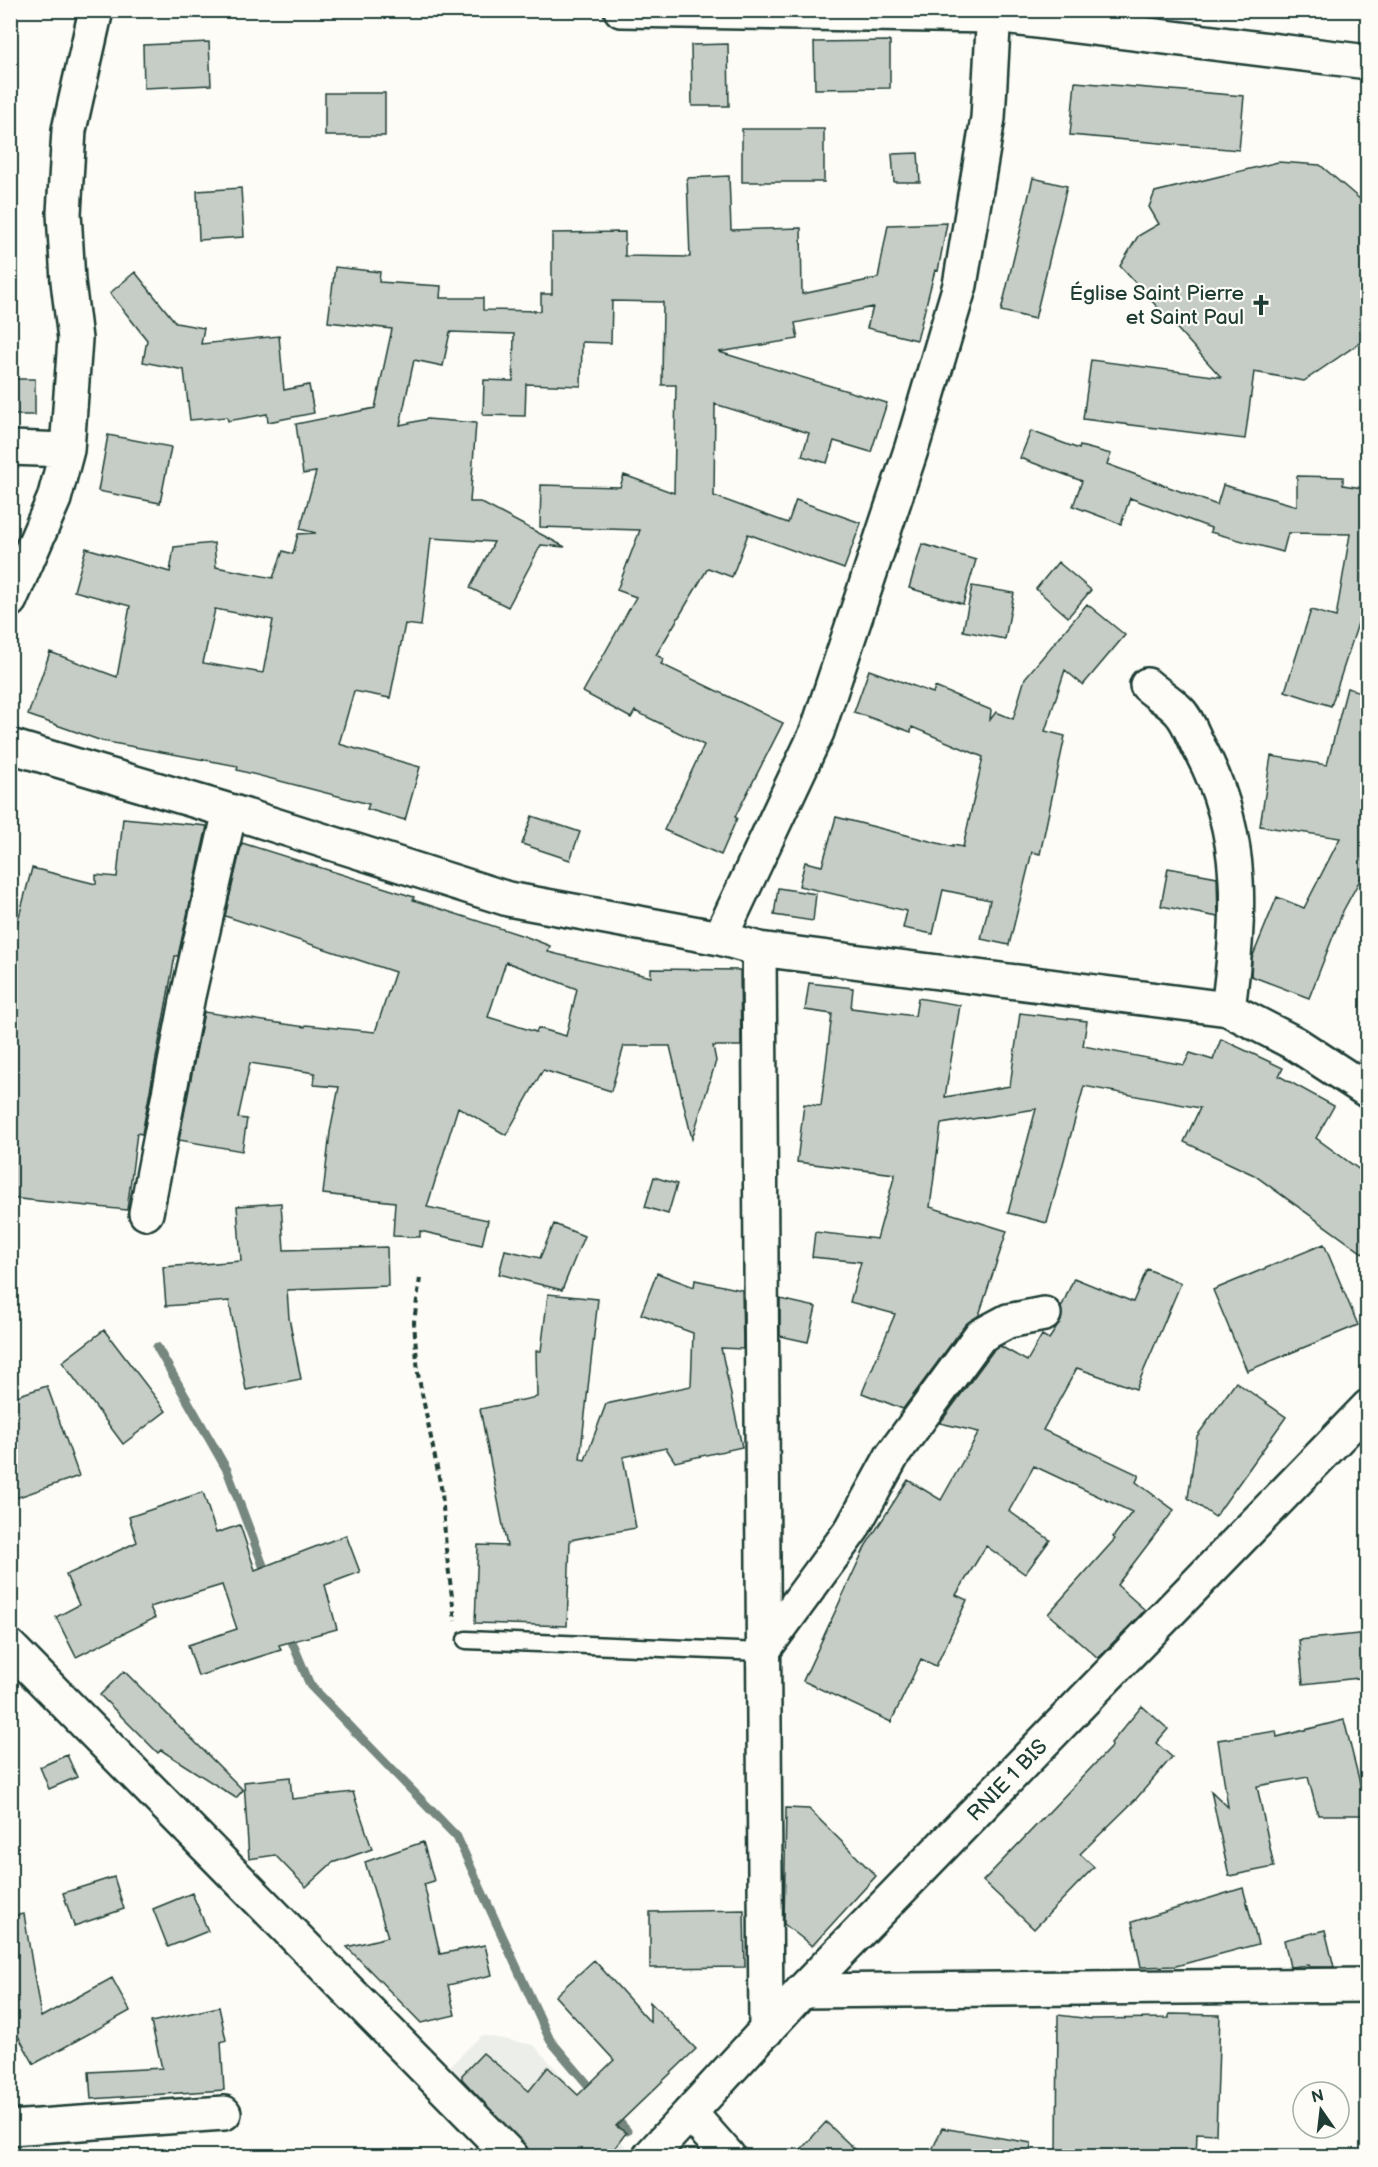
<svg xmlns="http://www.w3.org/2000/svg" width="1378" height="2167" viewBox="0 0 1378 2167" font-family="'Balsamiq Sans',sans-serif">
<rect width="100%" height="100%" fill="#fdfcf7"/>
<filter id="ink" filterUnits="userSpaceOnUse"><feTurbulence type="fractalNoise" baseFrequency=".0167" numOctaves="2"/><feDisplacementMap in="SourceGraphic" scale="12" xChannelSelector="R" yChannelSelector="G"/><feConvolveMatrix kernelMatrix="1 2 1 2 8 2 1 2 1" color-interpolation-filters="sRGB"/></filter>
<g filter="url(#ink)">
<path fill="#eceee9" d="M 482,2035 L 534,2045 L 632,2154 L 630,2156 L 535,2156 L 447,2069 Z"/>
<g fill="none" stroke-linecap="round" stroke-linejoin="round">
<path stroke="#75877f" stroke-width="9" d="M 157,1347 L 227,1470 L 267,1576
M 288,1632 L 310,1685 L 457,1837 L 550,2040 L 595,2093
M 613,2115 L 627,2131"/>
</g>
<path fill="#c6cdc7" stroke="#1f3d34" stroke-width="1.5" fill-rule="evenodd" d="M 890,41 L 890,88 L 815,89 L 814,42 Z
M 209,42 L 211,85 L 144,88 L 143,45 Z
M 728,44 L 729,106 L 692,106 L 691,45 Z
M 1075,82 L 1244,96 L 1239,150 L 1070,135 Z
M 325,93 L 385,93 L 385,136 L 325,136 Z
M 742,129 L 824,129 L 824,182 L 742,182 Z
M 918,153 L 920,182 L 894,182 L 892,154 Z
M 1278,162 L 1320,165 L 1368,206 L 1368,337 L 1304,381 L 1254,372 L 1245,439 L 1083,419 L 1091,360 L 1221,377 L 1120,266 L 1138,236 L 1159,224 L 1149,207 L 1155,192 Z
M 729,176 L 731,230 L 801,228 L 802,294 L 878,278 L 888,225 L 947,223 L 938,271 L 935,270 L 917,340 L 867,328 L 873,307 L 795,323 L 798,339 L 719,352 L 887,403 L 871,452 L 834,441 L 827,463 L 802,456 L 809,433 L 715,404 L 714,496 L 788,523 L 796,500 L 861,523 L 844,569 L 748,534 L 732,577 L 708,568 L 656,655 L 664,659 L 661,664 L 783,723 L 735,817 L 737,818 L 721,855 L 664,830 L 704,745 L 635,711 L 631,718 L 583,692 L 636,597 L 617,590 L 640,530 L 540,527 L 541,485 L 620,487 L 624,475 L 674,493 L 676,385 L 662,385 L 663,302 L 612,301 L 611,343 L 582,342 L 581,386 L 526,384 L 525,416 L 483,415 L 484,380 L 513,381 L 514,334 L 450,332 L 443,366 L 414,360 L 400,425 L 427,419 L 476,423 L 470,502 L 480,502 L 565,547 L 541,545 L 508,607 L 470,588 L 494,542 L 431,538 L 421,626 L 405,624 L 390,698 L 354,691 L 339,744 L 420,767 L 405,820 L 367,809 L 369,804 L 237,770 L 238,766 L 102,741 L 28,715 L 50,652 L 117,677 L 130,606 L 74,591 L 86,548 L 170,572 L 174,547 L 214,543 L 216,567 L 273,578 L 283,551 L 293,554 L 298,534 L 316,533 L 300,529 L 316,472 L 303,474 L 296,424 L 375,408 L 392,329 L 328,322 L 335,267 L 380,272 L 379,282 L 441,286 L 440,298 L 483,298 L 483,310 L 541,311 L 541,294 L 552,294 L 552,233 L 625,232 L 625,256 L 690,257 L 687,178 ZM 215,609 L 273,620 L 263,673 L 203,663 Z
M 1033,178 L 1067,186 L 1035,319 L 1001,311 Z
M 241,188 L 244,237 L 199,240 L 197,191 Z
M 135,272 L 176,323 L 204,328 L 201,344 L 279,336 L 284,390 L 309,385 L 314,413 L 268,422 L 267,414 L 228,421 L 227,417 L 190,420 L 184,370 L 143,362 L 147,340 L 110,293 Z
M 10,379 L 35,379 L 35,415 L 10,415 Z
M 1031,431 L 1079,449 L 1080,446 L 1111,454 L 1107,464 L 1217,505 L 1223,485 L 1297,506 L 1297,476 L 1343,477 L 1343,485 L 1368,489 L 1368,593 L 1331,706 L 1285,691 L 1311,610 L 1336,617 L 1350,534 L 1288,533 L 1283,552 L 1210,532 L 1211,528 L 1130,498 L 1121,524 L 1073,506 L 1082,481 L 1020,458 Z
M 108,435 L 171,447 L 160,503 L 98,491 Z
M 922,544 L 976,560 L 963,604 L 909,588 Z
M 1058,562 L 1091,590 L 1068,617 L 1036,589 Z
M 972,586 L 1014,593 L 1005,639 L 963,631 Z
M 1087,604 L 1125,635 L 1083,685 L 1065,670 L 1045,731 L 1065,736 L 1040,854 L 1032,852 L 1009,945 L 981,939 L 990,900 L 943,890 L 933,934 L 903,928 L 907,911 L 799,886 L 805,862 L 822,866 L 836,817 L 953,847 L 953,845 L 963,847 L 983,757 L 912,727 L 911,732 L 854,712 L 869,670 L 933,693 L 935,687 L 991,710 L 990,720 L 996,712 L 1013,719 L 1025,678 Z
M 1347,688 L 1368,694 L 1368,865 L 1343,911 L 1309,998 L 1251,976 L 1252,958 L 1277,897 L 1304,908 L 1340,838 L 1260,826 L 1271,756 L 1327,765 Z
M 532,816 L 580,832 L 570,860 L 522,844 Z
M 123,818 L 207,826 L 178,956 L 175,956 L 142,1134 L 137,1133 L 127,1210 L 10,1198 L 10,950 L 32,868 L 96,884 L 96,875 L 117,877 Z
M 242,843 L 414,897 L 413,900 L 527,937 L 550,946 L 548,952 L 651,977 L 651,969 L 740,970 L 741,1046 L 713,1046 L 716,1061 L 692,1139 L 670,1046 L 624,1046 L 611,1091 L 543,1070 L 506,1135 L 458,1107 L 427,1207 L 488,1220 L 482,1245 L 420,1231 L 420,1237 L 393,1236 L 395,1202 L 323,1194 L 330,1132 L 339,1087 L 314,1085 L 315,1073 L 250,1063 L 238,1118 L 247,1119 L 242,1151 L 179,1140 L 204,1012 L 305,1027 L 306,1025 L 375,1032 L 395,972 L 225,916 ZM 506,962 L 577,989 L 566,1036 L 538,1028 L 536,1032 L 488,1017 Z
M 1168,868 L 1217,877 L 1218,917 L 1161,906 Z
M 778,888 L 816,894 L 813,921 L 774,915 Z
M 809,983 L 853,988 L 851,1008 L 915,1016 L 918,998 L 960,1005 L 945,1097 L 1010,1086 L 1020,1013 L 1087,1021 L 1083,1046 L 1184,1065 L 1190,1053 L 1213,1060 L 1221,1039 L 1283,1068 L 1279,1076 L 1334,1106 L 1316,1138 L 1368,1176 L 1368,1257 L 1254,1175 L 1184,1142 L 1200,1108 L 1084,1086 L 1047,1223 L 1008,1213 L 1036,1109 L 941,1124 L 930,1207 L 1007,1231 L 979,1315 L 965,1325 L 903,1409 L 862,1393 L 895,1314 L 850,1302 L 861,1262 L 812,1257 L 815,1232 L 877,1239 L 895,1174 L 797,1162 L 804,1104 L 821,1106 L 832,1014 L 805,1010 Z
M 654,1177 L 677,1184 L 668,1214 L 645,1207 Z
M 281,1203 L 284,1250 L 387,1247 L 388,1286 L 287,1290 L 289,1318 L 301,1379 L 246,1390 L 229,1301 L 166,1306 L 163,1267 L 241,1261 L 237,1206 Z
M 554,1224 L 584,1236 L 562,1290 L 499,1274 L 505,1250 L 540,1258 Z
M 1324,1244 L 1358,1325 L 1247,1371 L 1213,1290 Z
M 1147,1269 L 1181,1283 L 1136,1389 L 1077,1368 L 1043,1430 L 1139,1475 L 1136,1482 L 1174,1510 L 1117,1585 L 1145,1610 L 1098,1658 L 1048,1614 L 1115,1539 L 1113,1537 L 1132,1512 L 1034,1466 L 1009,1511 L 1050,1540 L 1025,1574 L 986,1546 L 956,1595 L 967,1600 L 936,1666 L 921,1659 L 891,1722 L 803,1681 L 866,1545 L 908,1480 L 941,1500 L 979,1432 L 940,1423 L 993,1351 L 1000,1346 L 1027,1361 L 1042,1335 L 1049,1339 L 1061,1321 L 1061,1308 L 1074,1278 L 1133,1302 Z
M 657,1273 L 694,1287 L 695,1280 L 742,1290 L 743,1349 L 721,1348 L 742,1447 L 675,1462 L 666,1448 L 623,1457 L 636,1528 L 570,1540 L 567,1626 L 475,1623 L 478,1545 L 507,1546 L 480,1409 L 537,1397 L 536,1351 L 541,1351 L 548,1294 L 598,1299 L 580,1459 L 585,1460 L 606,1404 L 691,1386 L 693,1333 L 641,1314 Z
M 780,1299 L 816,1307 L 808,1342 L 780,1336 Z
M 104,1330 L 166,1411 L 123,1444 L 62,1362 Z
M 1236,1382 L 1286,1417 L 1215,1517 L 1188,1498 L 1197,1436 Z
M 47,1386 L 79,1476 L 10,1500 L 10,1398 Z
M 203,1492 L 216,1533 L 240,1525 L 255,1570 L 346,1535 L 360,1572 L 325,1585 L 337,1629 L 279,1645 L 281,1650 L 198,1676 L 188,1645 L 237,1629 L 222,1585 L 150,1607 L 155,1618 L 76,1657 L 56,1617 L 79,1605 L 66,1575 L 137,1542 L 129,1517 Z
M 1368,1633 L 1368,1677 L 1303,1684 L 1299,1640 Z
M 124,1671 L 243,1790 L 236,1798 L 161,1750 L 158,1753 L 100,1695 Z
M 1142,1706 L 1168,1729 L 1156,1743 L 1172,1757 L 1136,1799 L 1080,1854 L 1094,1867 L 1034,1929 L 983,1881 L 1112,1746 L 1111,1743 Z
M 1344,1720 L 1368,1815 L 1318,1815 L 1308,1777 L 1257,1786 L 1274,1867 L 1229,1876 L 1211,1791 L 1228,1807 L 1218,1740 L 1276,1731 L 1277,1737 Z
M 67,1755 L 77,1777 L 49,1789 L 40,1767 Z
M 290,1777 L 292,1799 L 353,1792 L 372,1849 L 332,1863 L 306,1887 L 275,1855 L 249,1859 L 244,1782 Z
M 786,1808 L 809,1809 L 876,1876 L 812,1946 L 784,1924 Z
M 423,1842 L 434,1881 L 424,1884 L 440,1954 L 485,1945 L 492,1975 L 448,1985 L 455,2015 L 421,2023 L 347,1947 L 388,1937 L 365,1862 Z
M 114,1877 L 124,1909 L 74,1926 L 63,1893 Z
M 1243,1888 L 1258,1944 L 1176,1966 L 1141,1967 L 1132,1922 Z
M 192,1893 L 208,1931 L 168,1947 L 153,1909 Z
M 744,1910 L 745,1967 L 650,1968 L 650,1912 Z
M 24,1914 L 41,2017 L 112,1978 L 130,2011 L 34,2064 L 10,2022 L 10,1916 Z
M 1325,1930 L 1334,1967 L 1309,1967 L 1309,1965 L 1290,1967 L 1284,1940 Z
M 594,1960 L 650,2022 L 650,2002 L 696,2049 L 616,2126 L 626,2133 L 608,2157 L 535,2157 L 462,2079 L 462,2075 L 483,2053 L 529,2091 L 548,2067 L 578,2095 L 614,2060 L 555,1996 Z
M 219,2007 L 226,2040 L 221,2042 L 224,2090 L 91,2099 L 89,2072 L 162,2068 L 151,2022 Z
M 1169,2014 L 1220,2015 L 1216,2134 L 1197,2133 L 1196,2157 L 1057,2157 L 1058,2015 L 1091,2019 L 1169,2018 Z
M 826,2122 L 863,2157 L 794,2157 Z
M 942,2128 L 1031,2143 L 1030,2157 L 929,2157 Z"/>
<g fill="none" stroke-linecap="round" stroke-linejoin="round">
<defs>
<path id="service" d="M 466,1640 L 762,1652"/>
<path id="minor" d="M 10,448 L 67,450
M 10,600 L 54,499 L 67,450 L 75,339 L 68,281 L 64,213 L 69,130 L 96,10
M 1147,685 C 1157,694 1170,701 1179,711 C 1189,721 1194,739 1201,751 C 1246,836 1240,917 1228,1009
M 10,746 L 230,811 L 508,899 L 720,938 L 759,949 L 1228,1009 L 1296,1044 L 1368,1091
M 720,938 L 817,732 L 912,447 L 960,285 L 988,118 L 994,10
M 759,949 L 766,2031
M 146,1213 L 188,996 L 230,811
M 10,1647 L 511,2156
M 762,1652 L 852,1529 L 892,1456 L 980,1336 L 1008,1321 L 1044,1314
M 802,1991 L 1368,1985
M 690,2113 L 728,2156
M 10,2128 L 224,2113"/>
<path id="tertiary" d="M 621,10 L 995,16 L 1368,62"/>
<path id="primary" d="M 650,2156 L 802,1991 L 1368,1407"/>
</defs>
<use href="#service" stroke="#1f3d34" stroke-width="21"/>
<use href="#minor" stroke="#1f3d34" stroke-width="38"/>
<use href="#tertiary" stroke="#1f3d34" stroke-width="38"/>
<use href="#primary" stroke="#1f3d34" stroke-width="38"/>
<path stroke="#1f3d34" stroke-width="4" stroke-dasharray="6 4.5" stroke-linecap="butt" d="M 420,1278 L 414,1322 L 418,1374 L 442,1492 L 446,1549 L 455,1621"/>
<use href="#service" stroke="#fdfcf7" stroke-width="16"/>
<use href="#minor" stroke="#fdfcf7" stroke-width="33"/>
<use href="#tertiary" stroke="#fdfcf7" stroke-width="33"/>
<use href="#primary" stroke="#fdfcf7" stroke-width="33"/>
</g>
</g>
<defs>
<symbol id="church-bare" viewBox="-9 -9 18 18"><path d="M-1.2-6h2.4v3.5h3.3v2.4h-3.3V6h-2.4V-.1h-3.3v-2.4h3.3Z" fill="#1f3d34" stroke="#fdfcf7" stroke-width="2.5" paint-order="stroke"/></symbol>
</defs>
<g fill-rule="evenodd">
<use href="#church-bare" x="1246" y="290" width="30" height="30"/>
</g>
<g text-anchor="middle" stroke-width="4.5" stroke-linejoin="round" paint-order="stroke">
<g font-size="21" fill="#1f3d34" stroke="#fdfcf7" text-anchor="end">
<text x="1244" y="300">Église Saint Pierre<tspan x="1244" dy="24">et Saint Paul</tspan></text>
</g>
<g font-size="21" fill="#1f3d34" stroke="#fdfcf7">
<text transform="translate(1007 1780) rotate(-46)" y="7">RNIE 1 BIS</text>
</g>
</g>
<rect width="1378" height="2167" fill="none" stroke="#fdfcf7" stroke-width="36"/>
<rect x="18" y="18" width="1342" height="2131" fill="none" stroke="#1f3d34" stroke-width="2" filter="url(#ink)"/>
<g transform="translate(1321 2110) rotate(346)"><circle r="28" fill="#fdfcf7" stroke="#a4b0a9" stroke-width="1.5"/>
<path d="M0-4.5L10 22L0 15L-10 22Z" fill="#1f3d34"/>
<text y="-9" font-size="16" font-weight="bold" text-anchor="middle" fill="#1f3d34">N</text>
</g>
</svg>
